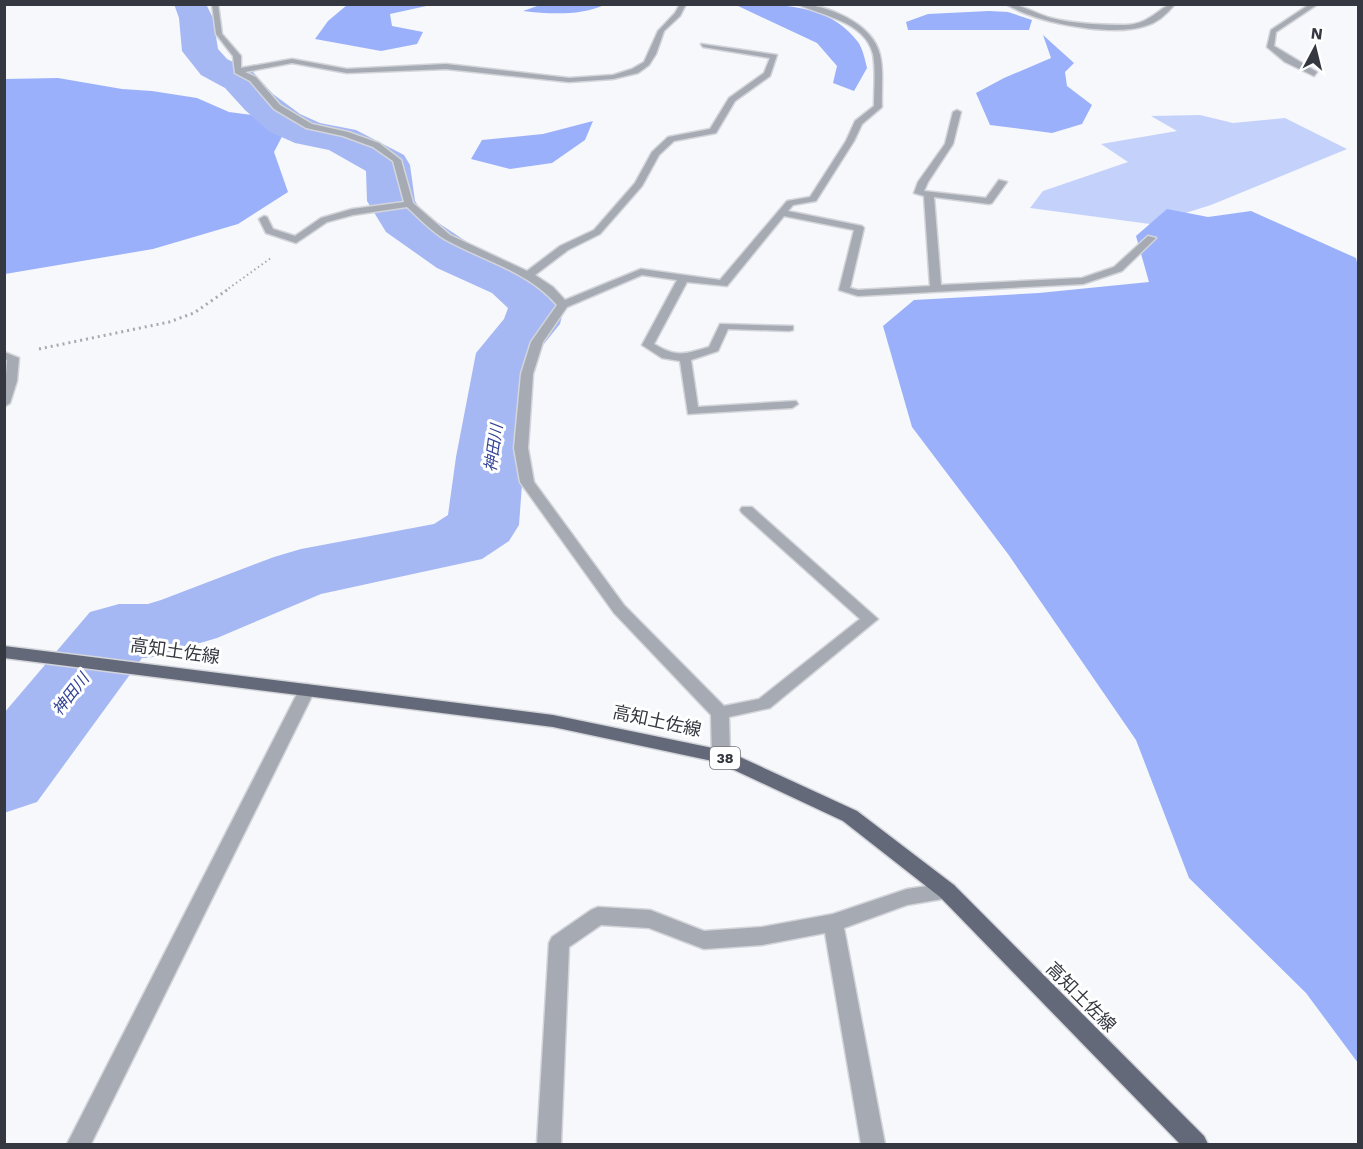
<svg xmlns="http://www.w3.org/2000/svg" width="1363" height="1149" viewBox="0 0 1363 1149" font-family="'Work Sans','Noto Sans JP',sans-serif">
<rect width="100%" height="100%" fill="#f6f8fc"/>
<path fill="#c4d2fb" d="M 1200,115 L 1233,123 L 1285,118 L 1347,149 L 1211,205 L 1150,224 L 1030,208 L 1043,191 L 1128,162 L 1101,144 L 1177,131 L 1151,116 Z"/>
<path fill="#9ab0fb" d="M 347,5 L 347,4 L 431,5 L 390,14 L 392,26 L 423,32 L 417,44 L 381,51 L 315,39 L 328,21 Z
M 540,5 L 540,4 L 604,5 C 580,16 549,14 523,11 Z
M 736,5 C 779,4 829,3 858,42 C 863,49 865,60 867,68 L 854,91 L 833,83 L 837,66 L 817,43 Z
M 989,11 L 1008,12 L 1032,20 L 1029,30 L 908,30 L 906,22 L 928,14 Z
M 1043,35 L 1074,63 L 1065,72 L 1067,86 L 1092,105 L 1082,124 L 1052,133 L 990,125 L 976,93 L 1004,78 L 1051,58 Z
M 58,78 L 122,89 L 152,91 L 197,98 L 229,112 L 252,115 L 287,127 L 274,152 L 288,192 L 238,224 L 153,249 L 5,274 L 5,79 Z
M 593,121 L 585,140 L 552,163 L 510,169 L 471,159 L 482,140 L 543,134 Z
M 1167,209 L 1208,217 L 1251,211 L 1356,258 L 1358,267 L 1358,1063 L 1306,993 L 1189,878 L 1136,740 L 1008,554 L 912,427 L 883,326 L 914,300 L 1039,293 L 1149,282 L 1136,236 Z"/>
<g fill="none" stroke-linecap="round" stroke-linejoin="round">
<path fill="#a5b8f4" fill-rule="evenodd" d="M 174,4 L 206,4 L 213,18 L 218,49 L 227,59 L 253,72 L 273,94 L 300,114 L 320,123 L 356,130 L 404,155 L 410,165 L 415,201 L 422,212 L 473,246 L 530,271 L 557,292 L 565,304 L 560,324 L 535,355 L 524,457 L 519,525 L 509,541 L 482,559 L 321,594 L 217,638 L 149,658 L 142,658 L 37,802 L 4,813 L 4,713 L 90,612 L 119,604 L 148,604 L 161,600 L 274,557 L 301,549 L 434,524 L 448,515 L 456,457 L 476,353 L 504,319 L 508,308 L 492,293 L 437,268 L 386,232 L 367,201 L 366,171 L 329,150 L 295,143 L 270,132 L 245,110 L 225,88 L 201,75 L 182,51 L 179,18 Z"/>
<defs>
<path id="street" d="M 212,4 L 218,4 L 222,34 L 241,56 L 241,68 L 292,59 L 347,69 L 446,64 L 569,78 L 613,75 L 632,69 L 644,62 L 658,31 L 675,13 L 680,4 L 686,4 L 680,16 L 664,31 L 656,54 L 649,65 L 638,73 L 613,79 L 569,82 L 446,69 L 347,73 L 292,63 L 245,72 L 256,77 L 280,105 L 312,124 L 348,132 L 379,143 L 401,160 L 413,203 L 450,235 L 527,271 L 560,246 L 594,230 L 635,183 L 652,152 L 668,137 L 710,129 L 729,98 L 764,73 L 770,58 L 703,47 L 701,44 L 777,55 L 770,76 L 735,101 L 716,133 L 674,141 L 659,155 L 642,186 L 600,234 L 568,250 L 535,275 L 553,287 L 565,300 L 641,269 L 720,280 L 787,201 L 810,197 L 846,141 L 855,121 L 874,106 C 874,89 876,71 873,54 C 865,21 822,16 797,4 C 826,4 873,23 880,55 C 884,72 881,90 882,107 L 862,124 L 854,141 L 816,201 L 793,205 L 788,211 L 862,226 L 864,228 L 850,288 L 858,290 L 930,286 L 924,196 L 914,193 L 918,182 L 945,144 L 953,112 L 957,110 L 961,112 L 953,144 L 928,182 L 924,191 L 986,198 L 999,180 L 1007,182 L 992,203 L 989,204 L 934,197 L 941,285 L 1082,278 L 1114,267 L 1148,236 L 1156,238 L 1122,271 L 1083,284 L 858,296 L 839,290 L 854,230 L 784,216 L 727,286 L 687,282 L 654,344 C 677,358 685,354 709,347 L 720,324 L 793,326 L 793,330 L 789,331 L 728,329 L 718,351 L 691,360 L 698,407 L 796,401 L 798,404 L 792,408 L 688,414 L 680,361 L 662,358 L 642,345 L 677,280 L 642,275 L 567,307 L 543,342 L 533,374 L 528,448 L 534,482 L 624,605 L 724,706 L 759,699 L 860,619 L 742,513 L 740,510 L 742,507 L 752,507 L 878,619 L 770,708 L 729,717 L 730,756 L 727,761 L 721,763 L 715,761 L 712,756 L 711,715 L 614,613 L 520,482 L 514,448 L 521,374 L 531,342 L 557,305 C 528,271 484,261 446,240 C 432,232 419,218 407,207 L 353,215 L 327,222 L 296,243 L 266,233 L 259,219 L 264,216 L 267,217 L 273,229 L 295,236 L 321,218 L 352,209 L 404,202 L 393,161 L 373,147 L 343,136 L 306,128 L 274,109 L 250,81 L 235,73 L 233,56 L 216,34 Z
M 1006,4 C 1021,4 1036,14 1051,18 C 1075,24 1100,25 1125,25 C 1151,25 1161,4 1175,4 C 1167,14 1157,23 1145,26 C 1112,37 1036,23 1006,4 Z
M 1310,4 L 1318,4 L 1276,32 L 1274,46 L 1317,72 L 1314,76 L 1285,62 L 1267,47 L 1271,30 Z
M 4,352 L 19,358 L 17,381 L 10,403 L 4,407 L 7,360 L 4,359 Z
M 307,684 L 313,686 L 315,690 L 91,1144 L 67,1144 L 299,690 L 301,686 Z
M 947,883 L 954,885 L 957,891 L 954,897 L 907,905 L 844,928 L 885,1144 L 861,1144 L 825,933 L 762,945 L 704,949 L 649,928 L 601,925 L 569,947 L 561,1144 L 537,1144 L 549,943 L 552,937 L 591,910 L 598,907 L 650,910 L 704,931 L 762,927 L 833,914 L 907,889 Z"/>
<path id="primary" d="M 4,646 L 553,715 L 727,751 L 857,811 L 954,885 L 1204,1136 L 1208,1144 L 1180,1144 L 940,897 L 843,821 L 717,762 L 553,727 L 4,658 Z"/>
</defs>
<use href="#street" stroke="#d3d5da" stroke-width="3"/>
<use href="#primary" stroke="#d3d5da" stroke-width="3"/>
<path stroke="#a7a9af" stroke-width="2" stroke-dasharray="1.5 3" stroke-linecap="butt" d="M 225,291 L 271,258"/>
<path stroke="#a7a9af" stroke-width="3" stroke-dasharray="2 4" stroke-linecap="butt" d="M 39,349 L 169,322 L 194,313 L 227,290"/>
<use href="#street" fill="#a6aab3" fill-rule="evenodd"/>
<use href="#primary" fill="#64697a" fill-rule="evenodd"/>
</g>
<g text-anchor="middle" stroke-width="6" stroke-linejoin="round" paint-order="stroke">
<rect fill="#fff" stroke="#72747a" stroke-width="1.5" x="710" y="747" width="30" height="22" rx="4.5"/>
<g font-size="14" font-weight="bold" fill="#353841">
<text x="725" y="763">38</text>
</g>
<g font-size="16" font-style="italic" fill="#324398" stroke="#fff">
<text transform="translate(493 448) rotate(-82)" y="6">神田川</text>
<text transform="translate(70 694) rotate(-52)" y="6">神田川</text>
</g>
<g font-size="18" fill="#353841" stroke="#fff">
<text transform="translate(175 651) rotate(8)" y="6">高知土佐線</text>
<text transform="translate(657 721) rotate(12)" y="6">高知土佐線</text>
<text transform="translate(1081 997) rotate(45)" y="6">高知土佐線</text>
</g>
</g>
<rect width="1363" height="1149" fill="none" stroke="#353841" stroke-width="12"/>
<g transform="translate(1315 48) rotate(7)" stroke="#ffffff" stroke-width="4.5" paint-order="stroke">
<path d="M0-4.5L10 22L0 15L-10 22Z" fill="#353841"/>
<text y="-9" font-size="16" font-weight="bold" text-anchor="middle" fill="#353841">N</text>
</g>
</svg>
